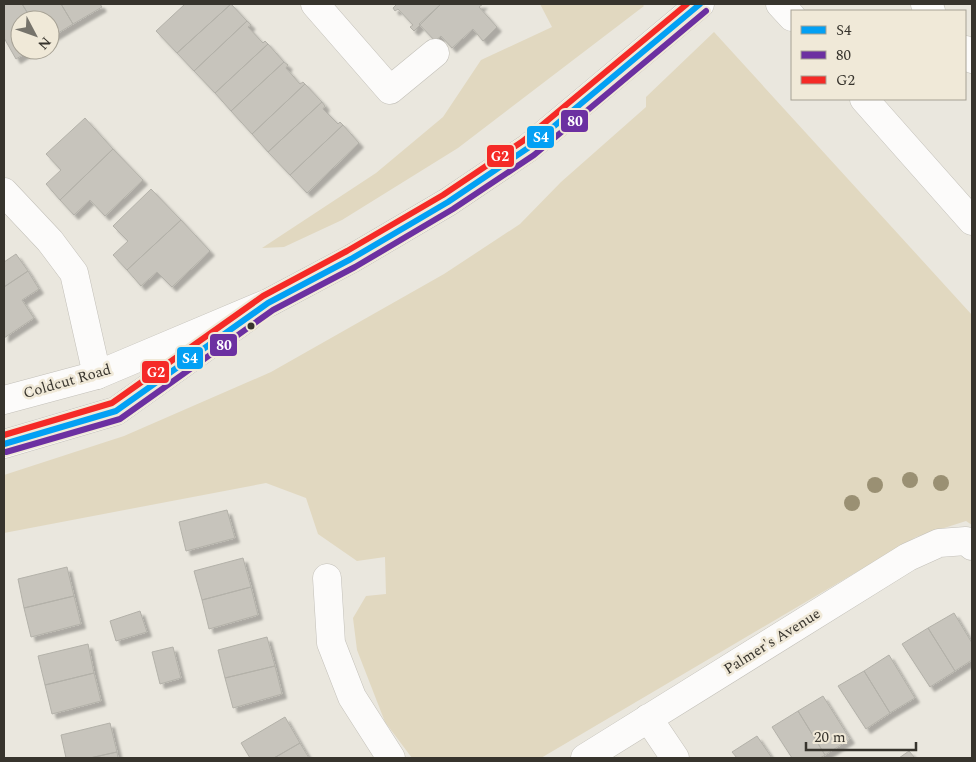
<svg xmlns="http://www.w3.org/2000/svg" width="976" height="762" viewBox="0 0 976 762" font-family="Spectral,serif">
<defs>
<filter id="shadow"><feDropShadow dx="4.5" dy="4.5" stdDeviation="1" flood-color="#0004"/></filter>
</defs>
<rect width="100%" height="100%" fill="#eae7de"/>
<path fill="#e1d8c0" d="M 540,4 L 642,4 L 644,6 L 458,148 L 342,220 L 284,247 L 262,248 L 376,173 L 443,117 L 481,60 L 552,27 Z
M 714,32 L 972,315 L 972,525 L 966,521 L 916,537 L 541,758 L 412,758 L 385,722 L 357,650 L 353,618 L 366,596 L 386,594 L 385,557 L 357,561 L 318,534 L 306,498 L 266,483 L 4,533 L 4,475 L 124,436 L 271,372 L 444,274 L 520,224 L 561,182 L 646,107 L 646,97 Z"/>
<path fill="#c7c4bc" stroke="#b3b1a9" filter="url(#shadow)" d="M 4,4 L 22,4 L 32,20 L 20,20 L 20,50 L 31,50 L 16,59 L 4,38 Z
M 22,4 L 61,4 L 73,24 L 50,38 L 50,20 L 32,20 Z
M 61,4 L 100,4 L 102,7 L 73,24 Z
M 185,4 L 231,4 L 177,53 L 156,31 Z
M 231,4 L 247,21 L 194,71 L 177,53 Z
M 397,4 L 441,4 L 414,31 L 410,27 L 413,25 L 398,9 L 395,11 L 393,8 Z
M 441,4 L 483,4 L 479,7 L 497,27 L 483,41 L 473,29 L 452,48 L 441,36 L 435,41 L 419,24 Z
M 247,21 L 251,25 L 248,27 L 263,43 L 265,41 L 268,44 L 215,93 L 194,71 Z
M 268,44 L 284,62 L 231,111 L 215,93 Z
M 284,62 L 288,65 L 286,68 L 300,84 L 303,82 L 305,84 L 252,134 L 231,111 Z
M 305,84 L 322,102 L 268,152 L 252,134 Z
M 322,102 L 325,106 L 323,109 L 338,124 L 340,122 L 343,125 L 290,175 L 268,152 Z
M 85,118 L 113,149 L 60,200 L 46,184 L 61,170 L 46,154 Z
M 343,125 L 359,143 L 307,193 L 290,175 Z
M 113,149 L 143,180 L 105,216 L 90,200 L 74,215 L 60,200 Z
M 151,189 L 181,220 L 127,270 L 113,255 L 128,241 L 113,226 Z
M 181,220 L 210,251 L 172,287 L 157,272 L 141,286 L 127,270 Z
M 16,254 L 28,271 L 4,287 L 4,262 Z
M 28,271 L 39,289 L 22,300 L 34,318 L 4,338 L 4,287 Z
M 227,510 L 235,538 L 186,551 L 179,522 Z
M 243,558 L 251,587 L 202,600 L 194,571 Z
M 67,567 L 74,596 L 24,608 L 18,579 Z
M 251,587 L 258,615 L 209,629 L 202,600 Z
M 74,596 L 81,624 L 31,637 L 24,608 Z
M 140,611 L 147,632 L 116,641 L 110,621 Z
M 954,613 L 972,643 L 972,660 L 955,671 L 928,628 Z
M 928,628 L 955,671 L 930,687 L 902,644 Z
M 267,637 L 275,666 L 225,678 L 218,650 Z
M 88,644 L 94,673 L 45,685 L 38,656 Z
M 173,647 L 181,678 L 160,684 L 152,652 Z
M 889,655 L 915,698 L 890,713 L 864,671 Z
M 275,666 L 282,694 L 233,708 L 225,678 Z
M 864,671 L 890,713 L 866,729 L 838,686 Z
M 94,673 L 101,701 L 52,714 L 45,685 Z
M 823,696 L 850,739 L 825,755 L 798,711 Z
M 798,711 L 825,755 L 820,758 L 792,758 L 772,727 Z
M 285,717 L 300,743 L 274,758 L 250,758 L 241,743 Z
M 110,723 L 117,752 L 90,758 L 66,758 L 61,735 Z
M 757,736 L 772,758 L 737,758 L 732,752 Z
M 300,743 L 309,758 L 274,758 Z
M 909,751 L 915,758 L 899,758 Z
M 117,752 L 118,758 L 90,758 Z"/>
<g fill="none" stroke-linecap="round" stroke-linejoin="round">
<defs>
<path id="minor" d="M 315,4 L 390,90 L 435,53
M 4,192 L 50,241 L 74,273 L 97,375
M 4,444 L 116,411 L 248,317
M 327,578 L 331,643 L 352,697 L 391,758
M 648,718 L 675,758
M 585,758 L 908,557 L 939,543 L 966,541 L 972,546"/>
<path id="major" d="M 4,400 L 97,375 L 268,303 L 351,259 L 448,202 L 528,148 L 700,4"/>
<path id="highway" d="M 780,4 L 792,17
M 925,4 L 931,11
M 965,50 L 972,59
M 864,99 L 972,221"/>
</defs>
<use href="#minor" stroke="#c3c0b9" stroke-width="29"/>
<use href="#major" stroke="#c3c0b9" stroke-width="29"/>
<use href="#highway" stroke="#c3c0b9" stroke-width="29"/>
<use href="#minor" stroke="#fcfbfa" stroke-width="28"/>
<use href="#major" stroke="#fcfbfa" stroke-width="28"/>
<use href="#highway" stroke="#fcfbfa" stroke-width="28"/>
<defs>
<path id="bus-1" d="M 4,444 L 116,411 L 268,303 L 351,259 L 448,202 L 528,148 L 700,4"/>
<path id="bus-2" d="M 6,452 L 120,419 L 273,310 L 355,267 L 453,209 L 534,155 L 706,11"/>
<path id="bus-3" d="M 4,435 L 112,403 L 263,296 L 347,251 L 443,195 L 523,141 L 687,4"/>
</defs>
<use href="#bus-1" stroke="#f0e9d8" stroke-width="10"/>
<use href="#bus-2" stroke="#f0e9d8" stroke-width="10"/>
<use href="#bus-3" stroke="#f0e9d8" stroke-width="10"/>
<use href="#bus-1" stroke="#03a0f4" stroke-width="6"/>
<use href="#bus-2" stroke="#6c30a1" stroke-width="6"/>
<use href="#bus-3" stroke="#f52a26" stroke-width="6"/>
</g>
<g fill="#9a9073">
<circle cx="910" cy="480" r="8"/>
<circle cx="941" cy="483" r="8"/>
<circle cx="875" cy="485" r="8"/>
<circle cx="852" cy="503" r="8"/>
</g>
<circle fill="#37342d" stroke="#f0e9d8" stroke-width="2" cx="251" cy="326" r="4.5"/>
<g text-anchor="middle" stroke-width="5" stroke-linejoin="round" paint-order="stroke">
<g font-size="15" fill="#37342d" stroke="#f0e9d8">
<text transform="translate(67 381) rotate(-16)" y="5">Coldcut Road</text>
<text transform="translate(772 641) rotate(-32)" y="5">Palmer's Avenue</text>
</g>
</g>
<g stroke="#f0e9d8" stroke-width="2">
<rect x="560" y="109" width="29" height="24" rx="5" fill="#6c30a1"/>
<rect x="526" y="125" width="29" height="24" rx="5" fill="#03a0f4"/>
<rect x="486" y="144" width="29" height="24" rx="5" fill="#f52a26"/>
<rect x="209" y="333" width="29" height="24" rx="5" fill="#6c30a1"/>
<rect x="176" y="346" width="28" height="24" rx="5" fill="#03a0f4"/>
<rect x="141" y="360" width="29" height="24" rx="5" fill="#f52a26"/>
</g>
<g font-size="14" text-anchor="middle" font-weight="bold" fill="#fff">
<text x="575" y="126">80</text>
<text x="541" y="142">S4</text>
<text x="500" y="161">G2</text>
<text x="224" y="350">80</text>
<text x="190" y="363">S4</text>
<text x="156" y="377">G2</text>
</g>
<rect width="976" height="762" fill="none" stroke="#37342d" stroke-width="10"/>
<rect x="791" y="10" width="175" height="90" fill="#f0e9d8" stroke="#a6a194"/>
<rect x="801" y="26" width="25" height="8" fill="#03a0f4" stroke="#a6a194"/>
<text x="836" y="35" font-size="15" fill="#37342d">S4</text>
<rect x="801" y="51" width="25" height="8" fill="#6c30a1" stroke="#a6a194"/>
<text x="836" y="60" font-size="15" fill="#37342d">80</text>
<rect x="801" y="76" width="25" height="8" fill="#f52a26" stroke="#a6a194"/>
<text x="836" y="85" font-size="15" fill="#37342d">G2</text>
<g transform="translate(35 35) rotate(131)"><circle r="24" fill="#f0e9d8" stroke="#a6a194"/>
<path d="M0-4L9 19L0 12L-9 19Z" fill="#76736b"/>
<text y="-8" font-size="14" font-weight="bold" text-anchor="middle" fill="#37342d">N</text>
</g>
<path d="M806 742v8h110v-8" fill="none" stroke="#37342d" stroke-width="2.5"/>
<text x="814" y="742" font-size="15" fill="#37342d" stroke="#f0e9d8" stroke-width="4" paint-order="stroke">20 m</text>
</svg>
